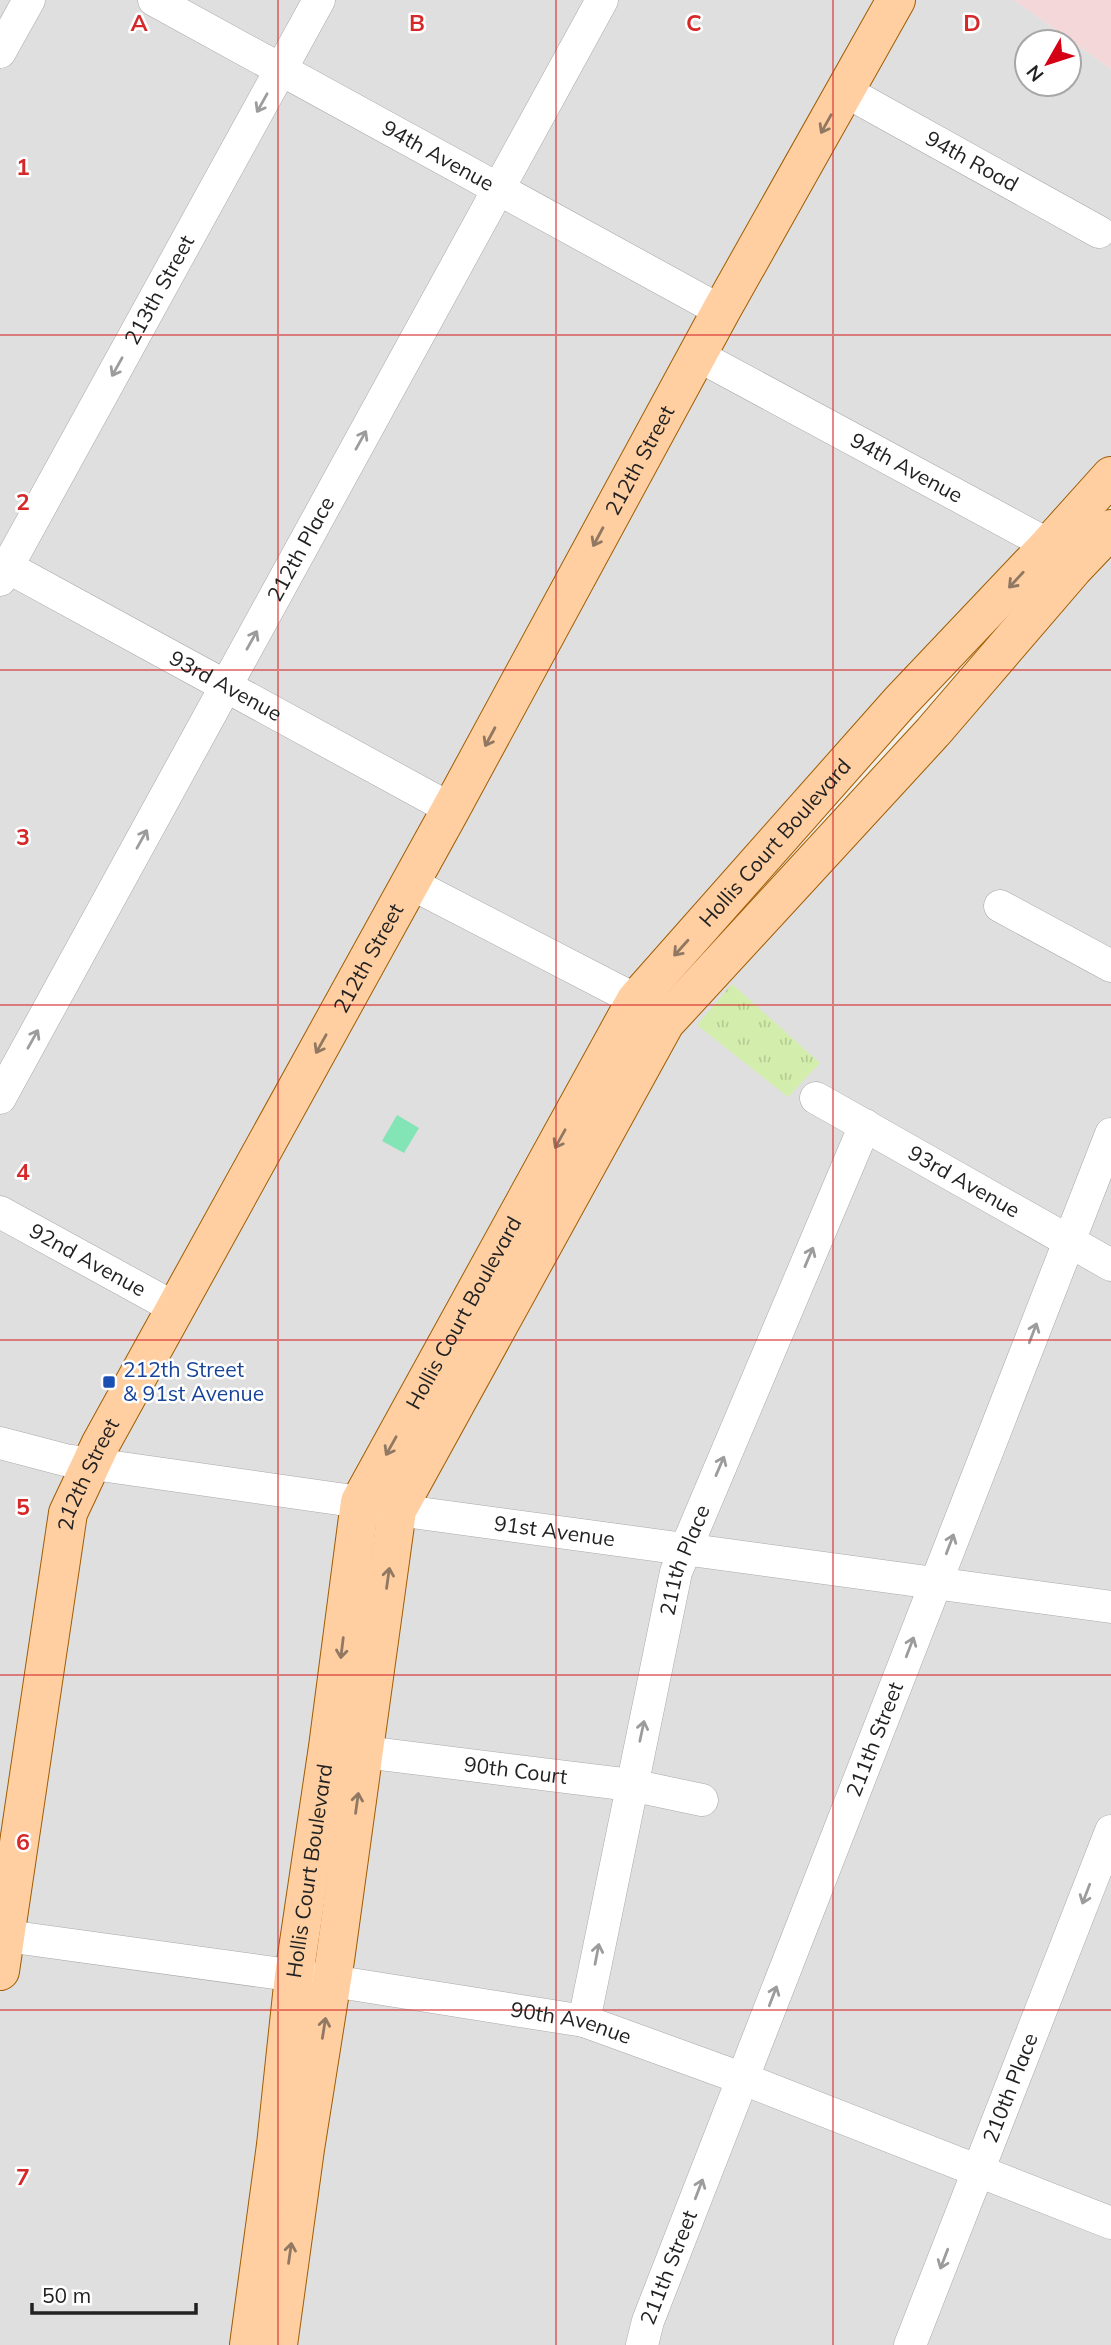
<svg xmlns="http://www.w3.org/2000/svg" width="1111" height="2345" viewBox="0 0 1111 2345" font-family="Mulish,sans-serif">
<defs>
<pattern id="grass-tufts" width="24" height="20" patternUnits="userSpaceOnUse" patternTransform="scale(1.75)"><rect width="24" height="20" fill="#d3eeac"/><path d="M3 7l-1-3M5 7V3M7 7l1-3M15 17l-1-3M17 17v-4M19 17l1-3" fill="none" stroke="#b5cc94"/></pattern>
</defs>
<rect width="100%" height="100%" fill="#f2eee8"/>
<path fill="#e0dfdf" fill-rule="evenodd" d="M 0,0 L 1014,0 L 1111,69 L 1111,460 L 640,974 L 358,1485 L 237,2345 L 0,2345 ZM 1027,42 L 1069,42 L 1069,84 L 1027,84 Z
M 1111,551 L 1111,2345 L 295,2345 L 417,1499 L 670,1035 Z"/>
<path fill="#f3d7d9" d="M 1014,0 L 1111,0 L 1111,69 Z"/>
<path fill="url(#grass-tufts)" d="M 732,984 L 820,1063 L 788,1097 L 697,1025 Z"/>
<path fill="#83e5b6" d="M 397,1115 L 419,1128 L 404,1153 L 382,1141 Z"/>
<g fill="none" stroke-linecap="round" stroke-linejoin="round">
<defs>
<g id="minor">
<path id="s1" d="M 154,0 L 721,311"/>
<path d="M 0,52 L 29,0"/>
<path id="s2" d="M 845,91 L 1099,232"/>
<path id="s3" d="M 697,355 L 1049,545 L 1064,561"/>
<path id="s4" d="M 0,563 L 451,809"/>
<path id="s5" d="M 0,580 L 319,0"/>
<path d="M 410,883 L 636,1000 L 653,1013"/>
<path d="M 1000,906 L 1111,966"/>
<path id="s6" d="M 0,1098 L 602,0"/>
<path id="s7" d="M 816,1098 L 1111,1265"/>
<path id="s8" d="M 0,1212 L 175,1308"/>
<path id="s9" d="M 0,1443 L 65,1460 L 360,1502 L 397,1510 L 1111,1607"/>
<path id="s10" d="M 340,1749 L 631,1785 L 702,1800"/>
<path id="s11" d="M 0,1935 L 332,1981 L 584,2021 L 741,2078 L 1111,2223"/>
<path id="s12" d="M 584,2021 L 676,1572 L 865,1125"/>
<path id="s13" d="M 642,2345 L 648,2321 L 1111,1134"/>
<path id="s14" d="M 910,2345 L 1111,1831"/>
</g>
<g id="major">
<path id="s15" d="M 0,1971 L 68,1513 L 100,1445 L 451,809 L 721,311 L 896,0"/>
<path id="s16" d="M 249,2345 L 276,2145 L 294,1976 L 328,1747 L 360,1502 L 636,1000 L 900,702 L 1049,545 L 1111,476"/>
<path d="M 278,2345 L 305,2149 L 335,1960 L 397,1510 L 665,1023 L 933,732 L 1073,569 L 1111,529"/>
</g>
</defs>
<use href="#minor" stroke="#a9a9a9" stroke-width="33"/>
<use href="#major" stroke="#a05d00" stroke-width="40"/>
<use href="#minor" stroke="#fff" stroke-width="32"/>
<use href="#major" stroke="#ffcea1" stroke-width="38"/>
</g>
<defs><path id="oneway-shaft" d="M-6 0H5M1.5-3L5.5 0L1.5 3" fill="none" stroke-width="1.6" stroke-linecap="round" stroke-linejoin="round" transform="scale(1.75)"/></defs>
<g stroke="#9c9c9c">
<use href="#oneway-shaft" transform="translate(262 103) rotate(119)"/>
<use href="#oneway-shaft" transform="translate(117 367) rotate(119)"/>
<use href="#oneway-shaft" transform="translate(361 440) rotate(-61)"/>
<use href="#oneway-shaft" transform="translate(252 640) rotate(-61)"/>
<use href="#oneway-shaft" transform="translate(142 839) rotate(-61)"/>
<use href="#oneway-shaft" transform="translate(33 1039) rotate(-61)"/>
<use href="#oneway-shaft" transform="translate(809 1257) rotate(-67)"/>
<use href="#oneway-shaft" transform="translate(1033 1333) rotate(-69)"/>
<use href="#oneway-shaft" transform="translate(720 1466) rotate(-67)"/>
<use href="#oneway-shaft" transform="translate(950 1544) rotate(-69)"/>
<use href="#oneway-shaft" transform="translate(910 1647) rotate(-69)"/>
<use href="#oneway-shaft" transform="translate(642 1731) rotate(-78)"/>
<use href="#oneway-shaft" transform="translate(1086 1894) rotate(111)"/>
<use href="#oneway-shaft" transform="translate(597 1954) rotate(-79)"/>
<use href="#oneway-shaft" transform="translate(773 1996) rotate(-69)"/>
<use href="#oneway-shaft" transform="translate(699 2189) rotate(-69)"/>
<use href="#oneway-shaft" transform="translate(944 2259) rotate(111)"/>
</g>
<g stroke="#907862">
<use href="#oneway-shaft" transform="translate(826 124) rotate(119)"/>
<use href="#oneway-shaft" transform="translate(598 537) rotate(118)"/>
<use href="#oneway-shaft" transform="translate(1016 580) rotate(133)"/>
<use href="#oneway-shaft" transform="translate(490 737) rotate(118)"/>
<use href="#oneway-shaft" transform="translate(681 948) rotate(132)"/>
<use href="#oneway-shaft" transform="translate(321 1044) rotate(119)"/>
<use href="#oneway-shaft" transform="translate(560 1139) rotate(119)"/>
<use href="#oneway-shaft" transform="translate(391 1446) rotate(119)"/>
<use href="#oneway-shaft" transform="translate(388 1578) rotate(-82)"/>
<use href="#oneway-shaft" transform="translate(342 1648) rotate(97)"/>
<use href="#oneway-shaft" transform="translate(357 1803) rotate(-82)"/>
<use href="#oneway-shaft" transform="translate(324 2028) rotate(-81)"/>
<use href="#oneway-shaft" transform="translate(290 2253) rotate(-82)"/>
</g>
<path fill="none" stroke="#d62828" stroke-width="2" stroke-opacity="0.55" d="M 278,0 L 278,2345M 556,0 L 556,2345M 833,0 L 833,2345M 0,335 L 1111,335M 0,670 L 1111,670M 0,1005 L 1111,1005M 0,1340 L 1111,1340M 0,1675 L 1111,1675M 0,2010 L 1111,2010"/>
<rect fill="#1a4fb4" stroke="#fff" stroke-width="2.5" x="102" y="1375" width="14" height="14" rx="3.5"/>
<g text-anchor="middle" stroke-width="5" stroke-linejoin="round" paint-order="stroke">
<g font-size="21" fill="#222" stroke="#fff">
<text dy="7" stroke="none"><textPath href="#s1" startOffset="324">94th Avenue</textPath></text>
<text dy="7" stroke="none"><textPath href="#s2" startOffset="145">94th Road</textPath></text>
<text dy="7" stroke="none"><textPath href="#s5" startOffset="331">213th Street</textPath></text>
<text dy="7" stroke="none"><textPath href="#s15" startOffset="1661">212th Street</textPath></text>
<text dy="7" stroke="none"><textPath href="#s3" startOffset="238">94th Avenue</textPath></text>
<text dy="7" stroke="none"><textPath href="#s6" startOffset="626">212th Place</textPath></text>
<text dy="7" stroke="none"><textPath href="#s4" startOffset="257">93rd Avenue</textPath></text>
<text dy="7" stroke="none"><textPath href="#s16" startOffset="1633">Hollis Court Boulevard</textPath></text>
<text dy="7" stroke="none"><textPath href="#s15" startOffset="1094">212th Street</textPath></text>
<text dy="7" stroke="none"><textPath href="#s7" startOffset="170">93rd Avenue</textPath></text>
<text dy="7" stroke="none"><textPath href="#s8" startOffset="100">92nd Avenue</textPath></text>
<text dy="7" stroke="none"><textPath href="#s16" startOffset="1066">Hollis Court Boulevard</textPath></text>
<text dy="7" stroke="none"><textPath href="#s15" startOffset="506">212th Street</textPath></text>
<text dy="7" stroke="none"><textPath href="#s9" startOffset="562">91st Avenue</textPath></text>
<text dy="7" stroke="none"><textPath href="#s12" startOffset="472">211th Place</textPath></text>
<text dy="7" stroke="none"><textPath href="#s13" startOffset="649">211th Street</textPath></text>
<text dy="7" stroke="none"><textPath href="#s10" startOffset="177">90th Court</textPath></text>
<text dy="7" stroke="none"><textPath href="#s16" startOffset="478">Hollis Court Boulevard</textPath></text>
<text dy="7" stroke="none"><textPath href="#s11" startOffset="578">90th Avenue</textPath></text>
<text dy="7" stroke="none"><textPath href="#s14" startOffset="276">210th Place</textPath></text>
<text dy="7" stroke="none"><textPath href="#s13" startOffset="82">211th Street</textPath></text>
</g>
<g font-size="21" fill="#164399" stroke="#fff" text-anchor="start">
<text x="123" y="1377">212th Street<tspan x="123" dy="24">&amp; 91st Avenue</tspan></text>
</g>
</g>
<g font-size="23" text-anchor="middle" font-weight="bold" fill="#d62828" stroke="#fff" stroke-width="5" stroke-linejoin="round" paint-order="stroke">
<text x="139" y="31">A</text>
<text x="417" y="31">B</text>
<text x="694" y="31">C</text>
<text x="972" y="31">D</text>
<text x="23" y="175">1</text>
<text x="23" y="510">2</text>
<text x="23" y="845">3</text>
<text x="23" y="1180">4</text>
<text x="23" y="1515">5</text>
<text x="23" y="1850">6</text>
<text x="23" y="2185">7</text>
</g>
<g transform="translate(1048 63) rotate(231)"><circle r="33" fill="#ffffff" stroke="#a7a7a7" stroke-width="2"/>
<path d="M0-5L12 26L0 18L-12 26Z" fill="#d40013"/>
<text y="-10" font-size="19" font-weight="bold" text-anchor="middle" fill="#222222">N</text>
</g>
<path d="M32 2303v10h164v-10" fill="none" stroke="#222222" stroke-width="3.5"/>
<text x="42" y="2303" font-size="21" fill="#222222" stroke="#ffffff" stroke-width="5" paint-order="stroke">50 m</text>
</svg>
